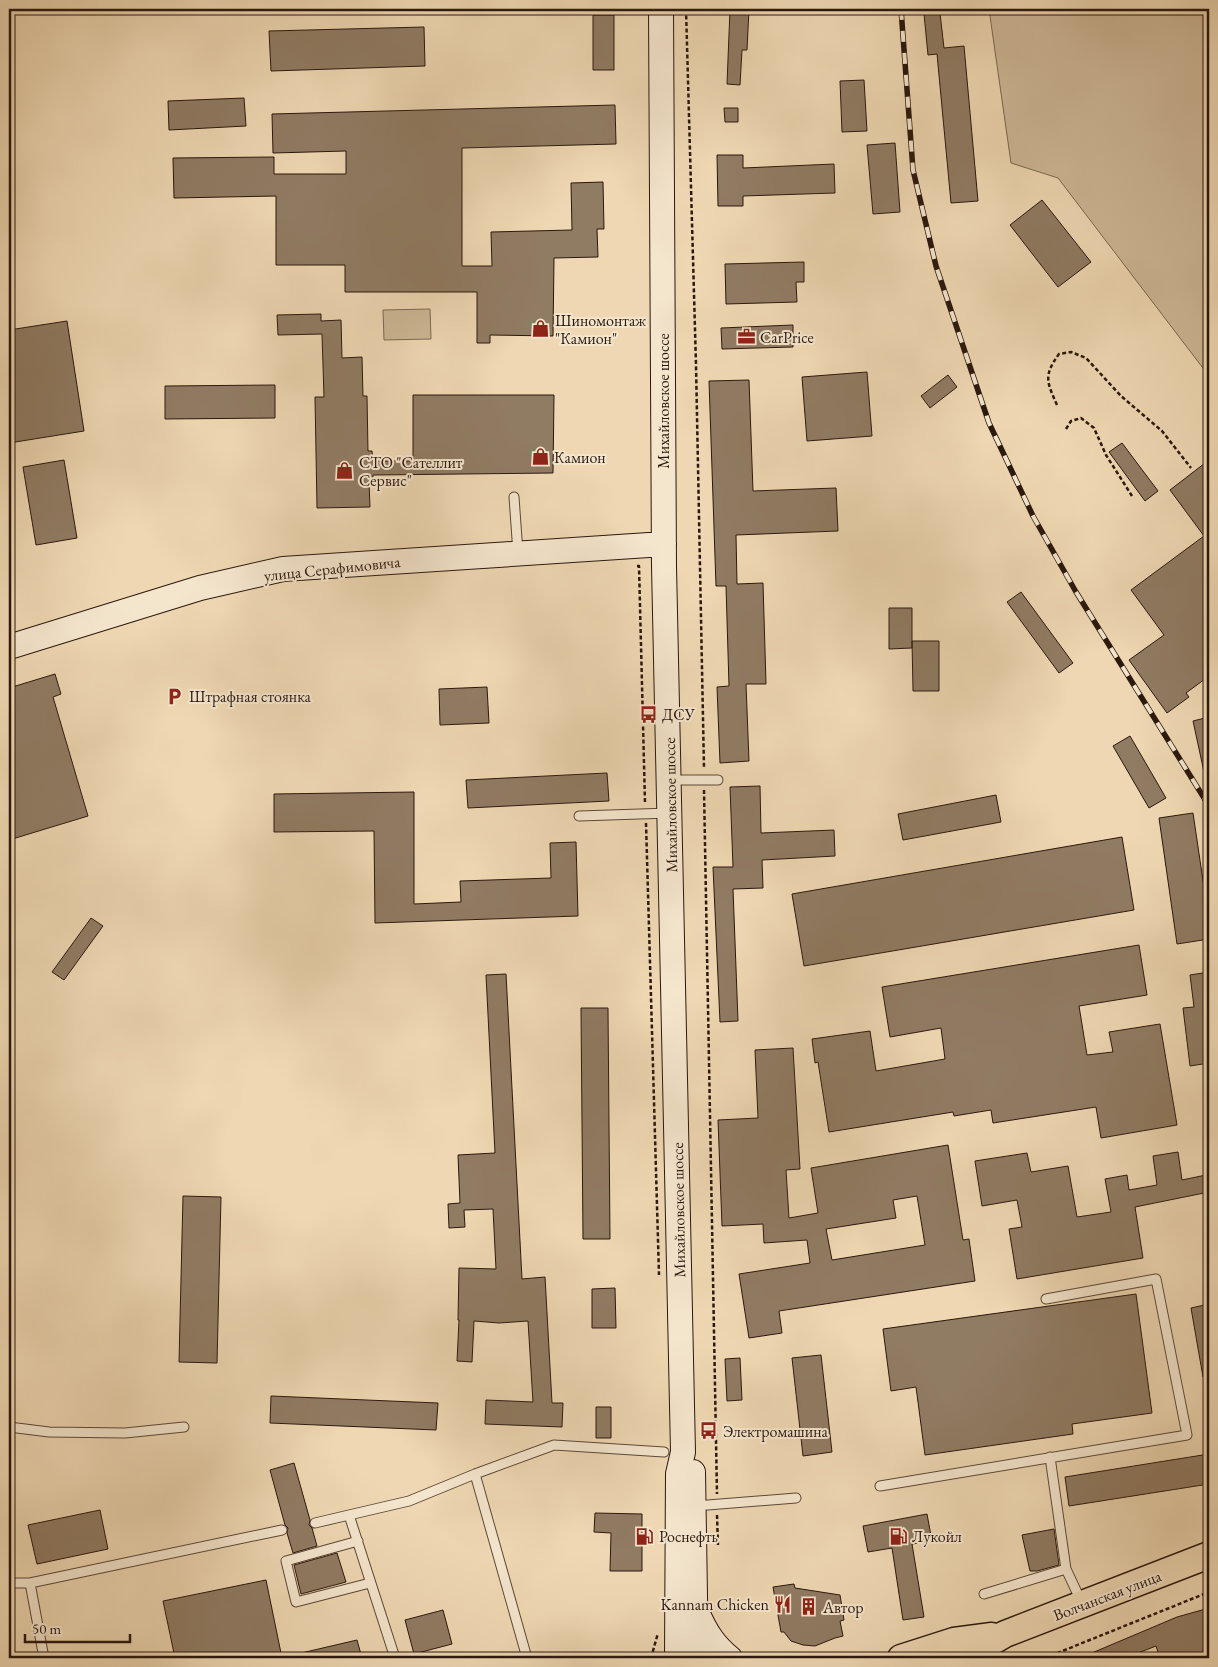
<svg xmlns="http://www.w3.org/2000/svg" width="1218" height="1667" viewBox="0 0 1218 1667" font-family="'EB Garamond',serif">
<rect width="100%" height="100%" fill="#eed7b2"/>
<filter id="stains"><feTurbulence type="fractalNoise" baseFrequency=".004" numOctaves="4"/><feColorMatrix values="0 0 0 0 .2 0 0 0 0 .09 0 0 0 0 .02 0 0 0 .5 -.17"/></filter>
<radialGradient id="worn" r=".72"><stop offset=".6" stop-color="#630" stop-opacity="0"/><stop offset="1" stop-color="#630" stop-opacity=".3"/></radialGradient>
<path fill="#cdb796" stroke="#7c6852" d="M 989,9 L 1209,9 L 1209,376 L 1058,178 L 1011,163 Z
M 430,309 L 431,339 L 384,340 L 383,310 Z"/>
<path fill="#907b63" stroke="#2b180e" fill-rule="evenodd" d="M 730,9 L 749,9 L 747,50 L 742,50 L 740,85 L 727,84 Z
M 940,13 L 944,48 L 964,46 L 978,201 L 951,203 L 937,54 L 928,55 L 924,14 Z
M 593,15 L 614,15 L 614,70 L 593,70 Z
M 424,27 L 425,66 L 271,71 L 269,31 Z
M 864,80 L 867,131 L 842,132 L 840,81 Z
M 244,98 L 246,126 L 169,130 L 168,101 Z
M 615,105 L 616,144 L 462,148 L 462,266 L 492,266 L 491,232 L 572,230 L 571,183 L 603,182 L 604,229 L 597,229 L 598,257 L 554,258 L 553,336 L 490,335 L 490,343 L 477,343 L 477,292 L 345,292 L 345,265 L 276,265 L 276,196 L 174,198 L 173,158 L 274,157 L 274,174 L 346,174 L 346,151 L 273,153 L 272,114 Z
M 724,108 L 738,108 L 738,122 L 725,122 Z
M 895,143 L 900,212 L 873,214 L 867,145 Z
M 717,155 L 743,155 L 743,168 L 834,164 L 835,193 L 743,196 L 743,206 L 718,206 Z
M 1042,200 L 1091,262 L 1058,287 L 1010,225 Z
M 804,262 L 804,282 L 796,282 L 797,302 L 726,304 L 725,264 Z
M 321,314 L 321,321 L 341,320 L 342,358 L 362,357 L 363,396 L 367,396 L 368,451 L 372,451 L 373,461 L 413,461 L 413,395 L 554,395 L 553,473 L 373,475 L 373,482 L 369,482 L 370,507 L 317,508 L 315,397 L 324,397 L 322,334 L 278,335 L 277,315 Z
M 67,321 L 84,431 L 9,443 L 9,330 Z
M 793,325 L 793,347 L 722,349 L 721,328 Z
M 867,372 L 872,436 L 807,441 L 802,377 Z
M 948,375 L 957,387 L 930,408 L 921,396 Z
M 749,380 L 753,491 L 836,488 L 838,531 L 736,535 L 737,584 L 763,583 L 766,684 L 746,684 L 749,761 L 720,763 L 717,687 L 729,686 L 726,586 L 716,586 L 709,381 Z
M 275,385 L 275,418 L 165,419 L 165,386 Z
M 1122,443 L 1158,491 L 1145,501 L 1109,452 Z
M 64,460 L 77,538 L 36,545 L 23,467 Z
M 1209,460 L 1209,676 L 1186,693 L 1189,697 L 1167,713 L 1129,660 L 1164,635 L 1131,590 L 1204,536 L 1170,490 Z
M 1021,592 L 1073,663 L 1059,673 L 1007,602 Z
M 889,608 L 912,608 L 912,648 L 889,649 Z
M 912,641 L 939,641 L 939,691 L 913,691 Z
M 55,674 L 61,694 L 53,697 L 88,816 L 9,840 L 9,688 Z
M 487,687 L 489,723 L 440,725 L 439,689 Z
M 1209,717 L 1209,771 L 1204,772 L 1193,721 Z
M 1130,736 L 1166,798 L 1149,808 L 1113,746 Z
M 607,773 L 609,801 L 468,808 L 466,780 Z
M 760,786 L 761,833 L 834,830 L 835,856 L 762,860 L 763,888 L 733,889 L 738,1021 L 720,1022 L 713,867 L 733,867 L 730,787 Z
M 414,792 L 414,904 L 461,902 L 460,881 L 551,878 L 550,843 L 576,842 L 578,916 L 375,923 L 374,831 L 274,832 L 274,794 Z
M 996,795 L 1001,822 L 903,840 L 898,814 Z
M 1193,813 L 1206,901 L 1209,901 L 1209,939 L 1177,944 L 1159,818 Z
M 1122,837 L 1134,910 L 804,966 L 792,894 Z
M 91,918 L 103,926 L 64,980 L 52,972 Z
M 1139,945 L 1147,995 L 1079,1006 L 1087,1055 L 1113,1052 L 1109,1032 L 1160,1024 L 1177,1125 L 1101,1138 L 1096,1107 L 993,1123 L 991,1110 L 954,1116 L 953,1112 L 829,1132 L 818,1062 L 815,1063 L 812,1039 L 870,1031 L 876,1071 L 945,1059 L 941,1028 L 890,1037 L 882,987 Z
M 1209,972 L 1209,1063 L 1190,1066 L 1183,1008 L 1194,1007 L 1190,975 Z
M 506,974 L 522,1279 L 545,1277 L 552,1403 L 563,1403 L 562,1427 L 485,1424 L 486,1400 L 533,1402 L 528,1321 L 499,1323 L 474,1321 L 472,1362 L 457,1361 L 459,1320 L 458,1320 L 459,1268 L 496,1269 L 493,1209 L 464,1210 L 465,1227 L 449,1228 L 448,1204 L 460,1203 L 458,1155 L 495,1153 L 486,975 Z
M 581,1008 L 608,1008 L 610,1239 L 583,1239 Z
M 793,1048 L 800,1169 L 786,1170 L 789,1218 L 818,1213 L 811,1168 L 948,1145 L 963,1240 L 969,1239 L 975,1281 L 779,1311 L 782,1333 L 749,1338 L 739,1274 L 810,1263 L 807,1240 L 764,1243 L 763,1224 L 722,1226 L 718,1120 L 758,1118 L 755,1050 ZM 917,1196 L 925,1245 L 832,1260 L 826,1229 L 896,1218 L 893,1200 Z
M 1178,1152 L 1182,1180 L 1206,1175 L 1209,1192 L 1135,1207 L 1143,1258 L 1017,1279 L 1009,1229 L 1022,1227 L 1017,1200 L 982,1206 L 975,1161 L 1027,1153 L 1031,1172 L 1068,1166 L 1077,1217 L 1111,1212 L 1105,1179 L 1127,1175 L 1129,1190 L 1157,1185 L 1153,1156 Z
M 183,1196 L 221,1197 L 217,1363 L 179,1362 Z
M 615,1288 L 616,1328 L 592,1328 L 592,1289 Z
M 1136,1294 L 1152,1413 L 1072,1424 L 1073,1434 L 925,1455 L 916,1387 L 891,1391 L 883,1329 Z
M 1209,1304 L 1209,1377 L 1203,1377 L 1191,1308 Z
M 821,1355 L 832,1452 L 803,1456 L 792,1358 Z
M 740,1358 L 742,1400 L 727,1401 L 725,1359 Z
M 271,1396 L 438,1403 L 436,1430 L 270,1423 Z
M 596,1407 L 611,1407 L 611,1438 L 596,1438 Z
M 1209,1454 L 1209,1484 L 1069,1506 L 1065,1477 Z
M 294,1463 L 310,1520 L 309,1525 L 312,1528 L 317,1546 L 293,1553 L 287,1533 L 288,1528 L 285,1525 L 270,1470 Z
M 100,1510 L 108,1549 L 37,1564 L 28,1525 Z
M 595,1513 L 642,1514 L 642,1571 L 610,1571 L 611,1533 L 594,1532 Z
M 927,1514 L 932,1541 L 912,1544 L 924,1617 L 903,1620 L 892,1548 L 868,1552 L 863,1526 Z
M 1054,1529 L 1059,1565 L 1037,1571 L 1030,1571 L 1022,1535 Z
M 337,1553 L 346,1582 L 301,1594 L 294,1565 Z
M 266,1580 L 282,1658 L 175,1658 L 163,1601 Z
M 794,1584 L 795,1588 L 840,1595 L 844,1620 L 840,1621 L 843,1636 L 835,1638 L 815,1646 L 803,1645 L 791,1641 L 784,1632 L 781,1632 L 773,1587 Z
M 1209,1608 L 1209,1652 L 1188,1658 L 1160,1658 L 1156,1646 L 1125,1658 L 1080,1658 L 1177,1617 Z
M 443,1610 L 452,1644 L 414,1654 L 405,1620 Z
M 357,1640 L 362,1658 L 298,1658 L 297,1654 Z"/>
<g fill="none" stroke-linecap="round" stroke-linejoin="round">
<defs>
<path id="lane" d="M 514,497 L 518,553
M 669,780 L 718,780
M 579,816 L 670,813
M 9,1427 L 49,1432 L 125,1433 L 184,1427
M 1050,1457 L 1066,1569 L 1081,1601
M 475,1474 L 527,1658
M 880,1486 L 1187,1435 L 1156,1279 L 1046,1299
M 695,1506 L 796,1498
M 315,1523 L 349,1515
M 358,1541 L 286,1561 L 296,1602 L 370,1583
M 9,1583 L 30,1583 L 282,1530
M 30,1583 L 44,1658
M 984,1594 L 1066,1569
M 395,1658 L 349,1515 L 409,1501 L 475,1474 L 554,1445 L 664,1452"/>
<path id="secondary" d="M 661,9 L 664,566 L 683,1452 L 678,1474 L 677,1658
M 9,647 L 200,588 L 283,569 L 664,544
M 693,1472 L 696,1658
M 698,1614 C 706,1632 714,1645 730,1658"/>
<path id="primary" d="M 901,1658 L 954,1641 L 992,1636
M 964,1658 L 1005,1634 L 1209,1555"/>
</defs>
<use href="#lane" stroke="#5c4837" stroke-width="11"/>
<use href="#secondary" stroke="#2b180e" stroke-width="26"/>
<use href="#primary" stroke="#2b180e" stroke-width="29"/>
<path stroke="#2b180e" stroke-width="2.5" stroke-dasharray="4 2.5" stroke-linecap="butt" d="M 686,9 L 696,365 L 704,769
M 1057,405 C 1047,382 1043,376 1059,354 L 1071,352 L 1086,358 L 1121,396 L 1162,431 L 1191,468
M 1066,429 L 1071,421 L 1081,418 L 1094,428 L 1106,455 L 1132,496
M 637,566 L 639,566 L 645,803
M 9,668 L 15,666
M 704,790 L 717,1494
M 646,823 L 659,1275
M 717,1515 L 718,1546
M 651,1658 L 658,1633
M 1045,1658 L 1209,1592"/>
<use href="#lane" stroke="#f4e5cd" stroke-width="9"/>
<use href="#secondary" stroke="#f4e5cd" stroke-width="24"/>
<use href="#primary" stroke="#eed7b2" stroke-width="26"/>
<defs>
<path id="rail" d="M 901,9 L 913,170 L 936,266 L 989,423 L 1033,516 L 1076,592 L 1209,806"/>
</defs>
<use href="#rail" stroke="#2b180e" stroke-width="5.5"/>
<use href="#rail" stroke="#f4e5cd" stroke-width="4" stroke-dasharray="11" stroke-linecap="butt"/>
</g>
<defs>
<symbol id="shop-bare" viewBox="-9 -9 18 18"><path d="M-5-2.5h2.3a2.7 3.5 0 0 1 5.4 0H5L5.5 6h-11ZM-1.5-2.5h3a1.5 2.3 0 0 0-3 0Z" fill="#8f2418" stroke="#f4e5cd" stroke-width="2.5" paint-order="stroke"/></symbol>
<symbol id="office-bare" viewBox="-9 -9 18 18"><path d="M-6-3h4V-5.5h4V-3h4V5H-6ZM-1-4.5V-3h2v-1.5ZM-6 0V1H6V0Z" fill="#8f2418" stroke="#f4e5cd" stroke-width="2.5" paint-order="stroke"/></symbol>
<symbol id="parking-bare" viewBox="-9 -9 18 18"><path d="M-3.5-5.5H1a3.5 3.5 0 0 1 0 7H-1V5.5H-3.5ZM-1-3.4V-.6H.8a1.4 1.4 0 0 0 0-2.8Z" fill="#8f2418" stroke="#f4e5cd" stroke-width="2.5" paint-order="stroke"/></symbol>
<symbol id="bus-bare" viewBox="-9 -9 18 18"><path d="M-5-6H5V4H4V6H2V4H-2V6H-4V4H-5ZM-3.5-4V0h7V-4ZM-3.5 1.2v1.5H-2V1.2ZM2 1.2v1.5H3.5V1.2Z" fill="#8f2418" stroke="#f4e5cd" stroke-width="2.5" paint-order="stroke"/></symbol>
<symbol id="fuel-bare" viewBox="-9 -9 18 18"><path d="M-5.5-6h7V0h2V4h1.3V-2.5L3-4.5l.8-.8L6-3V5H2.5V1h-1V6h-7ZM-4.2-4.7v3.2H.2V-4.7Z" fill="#8f2418" stroke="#f4e5cd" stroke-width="2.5" paint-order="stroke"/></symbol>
<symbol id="restaurant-bare" viewBox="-9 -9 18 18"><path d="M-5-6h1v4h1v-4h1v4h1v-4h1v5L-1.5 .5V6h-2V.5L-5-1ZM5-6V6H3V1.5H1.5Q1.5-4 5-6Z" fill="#8f2418" stroke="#f4e5cd" stroke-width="2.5" paint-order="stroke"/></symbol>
<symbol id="building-bare" viewBox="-9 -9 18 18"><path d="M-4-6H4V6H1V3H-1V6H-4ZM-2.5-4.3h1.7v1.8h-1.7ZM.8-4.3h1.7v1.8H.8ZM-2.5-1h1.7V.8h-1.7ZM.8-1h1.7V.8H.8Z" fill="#8f2418" stroke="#f4e5cd" stroke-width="2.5" paint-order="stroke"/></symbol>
</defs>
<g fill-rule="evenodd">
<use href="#shop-bare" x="528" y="316" width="25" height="25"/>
<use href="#office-bare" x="734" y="324" width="25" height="25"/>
<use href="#shop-bare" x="528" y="444" width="25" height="25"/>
<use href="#shop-bare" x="332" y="458" width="25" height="25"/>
<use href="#parking-bare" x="162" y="684" width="25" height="25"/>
<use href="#bus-bare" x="636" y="702" width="25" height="25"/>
<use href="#bus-bare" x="696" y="1418" width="25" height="25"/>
<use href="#fuel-bare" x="632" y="1524" width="25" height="25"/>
<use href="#fuel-bare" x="886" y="1524" width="25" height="25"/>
<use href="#restaurant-bare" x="770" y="1592" width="25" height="25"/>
<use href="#building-bare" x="796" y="1594" width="25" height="25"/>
</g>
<g text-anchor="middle" stroke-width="4" stroke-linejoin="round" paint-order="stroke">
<g font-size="16" fill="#2b180e" stroke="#f4e5cd" text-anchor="start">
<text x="555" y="326">Шиномонтаж<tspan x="555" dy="18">"Камион"</tspan></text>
<text x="760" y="343">CarPrice</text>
<text x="554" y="463">Камион</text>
<text x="359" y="468">СТО "Сателлит<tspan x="359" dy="18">Сервис"</tspan></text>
<text x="189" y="702">Штрафная стоянка</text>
<text x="662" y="720">ДСУ</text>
<text x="723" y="1437">Электромашина</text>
<text x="659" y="1542">Роснефть</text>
<text x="912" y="1542">Лукойл</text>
<text x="769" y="1610" text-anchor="end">Kannam Chicken</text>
<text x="823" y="1613">Автор</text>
</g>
<g font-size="16" fill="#2b180e" stroke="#f4e5cd">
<text transform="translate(663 401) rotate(-90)" y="6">Михайловское шоссе</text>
<text transform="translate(332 568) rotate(-6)" y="6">улица Серафимовича</text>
<text transform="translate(670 805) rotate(-91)" y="6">Михайловское шоссе</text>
<text transform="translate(678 1210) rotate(-91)" y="6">Михайловское шоссе</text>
<text transform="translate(1107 1595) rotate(-21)" y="6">Волчанская улица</text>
</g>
</g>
<rect width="1218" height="1667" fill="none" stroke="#eed7b2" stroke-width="30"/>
<rect x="10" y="10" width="1198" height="1647" fill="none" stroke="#2b180e" stroke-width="2.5"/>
<rect x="15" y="15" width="1188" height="1637" fill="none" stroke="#2b180e"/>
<path d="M25 1634v8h105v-8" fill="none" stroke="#2b180e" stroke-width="2.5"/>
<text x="32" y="1634" font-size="15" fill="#2b180e" stroke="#f4e5cd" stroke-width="4" paint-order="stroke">50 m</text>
<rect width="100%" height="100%" filter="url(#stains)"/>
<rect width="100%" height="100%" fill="url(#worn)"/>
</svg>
